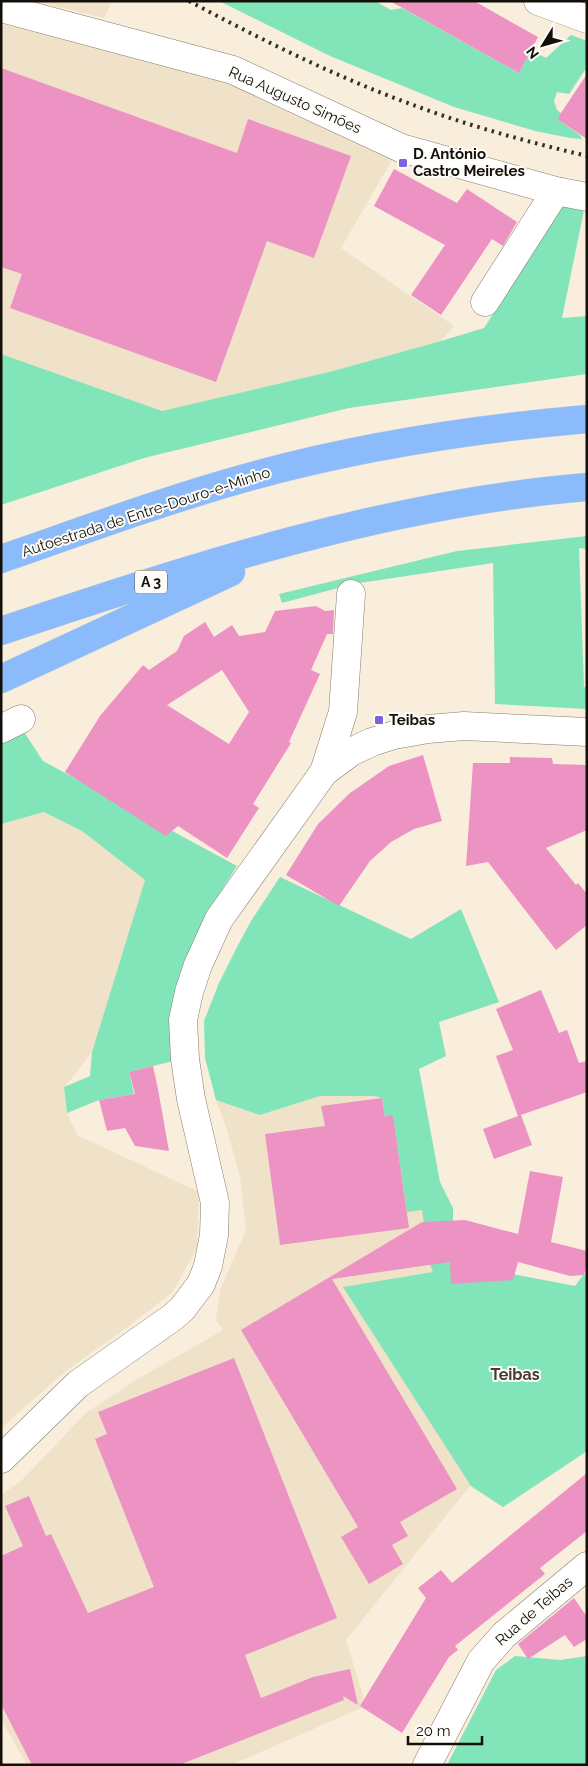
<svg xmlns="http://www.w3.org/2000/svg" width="588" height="1766" viewBox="0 0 588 1766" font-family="Raleway,sans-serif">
<rect width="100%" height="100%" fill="#f9eedc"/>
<path fill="#f0e1c9" d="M 34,1 L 112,1 L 104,18 Z
M 1,24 L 155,61 L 234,85 L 392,160 L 341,248 L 454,326 L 441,341 L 333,371 L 162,411 L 1,354 Z
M 44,812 L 82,831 L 145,880 L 92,1052 L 64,1088 L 67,1113 L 77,1135 L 199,1192 L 197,1248 L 172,1293 L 129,1326 L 67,1370 L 1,1428 L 1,824 Z
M 320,1096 L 375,1096 L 382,1098 L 385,1116 L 393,1115 L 422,1210 L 453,1208 L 453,1268 L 512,1274 L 575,1286 L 584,1274 L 587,1275 L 587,1451 L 503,1507 L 470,1486 L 346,1640 L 366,1706 L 231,1765 L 27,1765 L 1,1719 L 1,1495 L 22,1480 L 86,1413 L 136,1380 L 223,1330 L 216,1320 L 220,1290 L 246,1230 L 240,1176 L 226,1127 L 216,1100 L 260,1115 Z"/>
<path fill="#82e4b9" d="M 219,1 L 375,1 L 391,10 L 402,8 L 519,73 L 531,50 L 546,58 L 571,35 L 587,41 L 587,71 L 585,70 L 569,94 L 557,92 L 554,101 L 557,110 L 561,113 L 557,119 L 580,135 L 582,139 L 570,138 L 535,131 L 454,107 L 330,56 Z
M 565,203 L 584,210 L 562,318 L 587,316 L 587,374 L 349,408 L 144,458 L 1,505 L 1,354 L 162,411 L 333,371 L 441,341 L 484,328 Z
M 587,536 L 587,549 L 579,548 L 584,687 L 587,688 L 587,709 L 495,704 L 493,563 L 353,584 L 282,603 L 279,594 L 457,551 Z
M 24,732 L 43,761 L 237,866 L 214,902 L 185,960 L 171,1008 L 177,1060 L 129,1072 L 134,1094 L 99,1100 L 67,1113 L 64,1087 L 90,1076 L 92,1052 L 145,880 L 82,831 L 44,812 L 1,824 L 1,743 Z
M 280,877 L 411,939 L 461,909 L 499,1002 L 439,1022 L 446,1056 L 419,1069 L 440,1182 L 453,1208 L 453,1268 L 512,1274 L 575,1286 L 584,1274 L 587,1275 L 587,1451 L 503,1507 L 471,1486 L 343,1287 L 433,1272 L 430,1265 L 422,1210 L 407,1212 L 393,1116 L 385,1117 L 382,1098 L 375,1096 L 320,1096 L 260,1115 L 216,1100 L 205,1058 L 204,1021 L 219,983 L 237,947 L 251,921 Z
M 515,1656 L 560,1660 L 587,1656 L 587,1765 L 447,1765 L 496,1670 Z"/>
<path fill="#ec93c4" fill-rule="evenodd" d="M 390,1 L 474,1 L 538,37 L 519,73 Z
M 1,68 L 237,153 L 248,119 L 351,156 L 314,258 L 267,241 L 216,382 L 10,308 L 22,274 L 1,267 Z
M 587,74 L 587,139 L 557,119 Z
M 394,169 L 457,203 L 467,189 L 517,222 L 503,246 L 492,239 L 441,315 L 411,295 L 445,245 L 374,206 Z
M 316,606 L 325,611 L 334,610 L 333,634 L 327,634 L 311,670 L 320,674 L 289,742 L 291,743 L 253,804 L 259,808 L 227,858 L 178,826 L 166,836 L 65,772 L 100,716 L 143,665 L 149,670 L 177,651 L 184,636 L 205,622 L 214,637 L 232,625 L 239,636 L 265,632 L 275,611 ZM 222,670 L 249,712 L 229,744 L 167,705 Z
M 423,755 L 442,821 L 414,829 L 391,842 L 370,861 L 339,906 L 286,875 L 318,824 L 350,793 L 389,766 Z
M 510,757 L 552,758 L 553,764 L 587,765 L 587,830 L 546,848 L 576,885 L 578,883 L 587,894 L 587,925 L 556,950 L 488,862 L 466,866 L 473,763 L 510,763 Z
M 541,990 L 559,1033 L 567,1030 L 579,1063 L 587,1061 L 587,1092 L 518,1116 L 496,1056 L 513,1050 L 496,1009 Z
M 153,1066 L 158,1089 L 169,1151 L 135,1146 L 125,1128 L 107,1131 L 99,1100 L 135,1094 L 129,1072 Z
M 382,1098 L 385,1117 L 393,1115 L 409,1228 L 280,1245 L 265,1134 L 325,1126 L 321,1106 Z
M 521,1115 L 532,1145 L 494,1159 L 483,1129 Z
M 530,1171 L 563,1177 L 551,1242 L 587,1251 L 587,1266 L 584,1275 L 570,1276 L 518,1262 L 513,1280 L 451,1284 L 450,1262 L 332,1279 L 457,1489 L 400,1522 L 408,1536 L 392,1545 L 403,1564 L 369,1584 L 341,1537 L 358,1527 L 241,1330 L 422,1222 L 465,1220 L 518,1234 Z
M 234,1358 L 337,1618 L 245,1655 L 261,1698 L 313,1677 L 350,1669 L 358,1705 L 343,1696 L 344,1700 L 179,1765 L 32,1765 L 1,1704 L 1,1556 L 23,1546 L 5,1506 L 29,1496 L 46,1536 L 51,1534 L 88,1613 L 154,1587 L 95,1439 L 107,1434 L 98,1412 Z
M 587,1473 L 587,1531 L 540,1568 L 545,1574 L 455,1646 L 458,1650 L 449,1657 L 402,1733 L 360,1706 L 426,1598 L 418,1588 L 441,1570 L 452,1583 Z
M 574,1598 L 587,1617 L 587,1639 L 574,1647 L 565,1635 L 528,1659 L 518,1644 Z"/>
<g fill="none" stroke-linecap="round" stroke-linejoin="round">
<defs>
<path id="minor" d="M 538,1 L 587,19
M 1,8 L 233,70 L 401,148 L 556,191 L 587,197
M 485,302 L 556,191
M 1,729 L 21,719
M 324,772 L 343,712 L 351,594
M 427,1765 L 481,1661 L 504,1635 L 587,1566"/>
<path id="tertiary" d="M 1,1459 L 78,1384 L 173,1317 L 182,1309 L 201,1284 L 208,1266 L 214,1235 L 215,1203 L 191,1099 L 185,1059 L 183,1020 L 189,992 L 198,965 L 219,919 L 324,772 L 351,752 L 372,742 L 394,735 L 428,729 L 464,726 L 587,732"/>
<path id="motorway" d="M 1,559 C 82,531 163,501 245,478 C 356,447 472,429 587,419
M 1,631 C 190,568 387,503 587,487
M 1,679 L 231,572"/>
</defs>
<use href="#minor" stroke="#857c6c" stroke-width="29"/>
<use href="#tertiary" stroke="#857c6c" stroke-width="29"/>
<use href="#motorway" stroke="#d9d9d8" stroke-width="29"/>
<use href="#minor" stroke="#fff" stroke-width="28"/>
<use href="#tertiary" stroke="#fff" stroke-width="28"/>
<use href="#motorway" stroke="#8bbbfa" stroke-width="28"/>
<path stroke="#322e27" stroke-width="4" stroke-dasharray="2.5 5" stroke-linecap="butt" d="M 189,1 C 262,40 338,78 416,106 C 472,127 529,142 587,156"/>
</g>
<g fill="#7c62dd" stroke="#fefcf9" stroke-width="2">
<rect x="398" y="158" width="10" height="10" rx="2.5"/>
<rect x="374" y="715" width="10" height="10" rx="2.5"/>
</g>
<g text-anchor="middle" stroke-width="4" stroke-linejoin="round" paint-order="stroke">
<rect fill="#fefcf9" stroke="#5a5752" stroke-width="1" x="135" y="570.5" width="32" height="23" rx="4"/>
<g font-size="14" font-weight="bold" fill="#13100a">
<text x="151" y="587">A 3</text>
</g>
<g font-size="15" fill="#13100a" stroke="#fefcf9">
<text transform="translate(295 100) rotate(24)" y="5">Rua Augusto Simões</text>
<text transform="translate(146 512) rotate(-18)" y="5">Autoestrada de Entre-Douro-e-Minho</text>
<text transform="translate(534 1611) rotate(-41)" y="5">Rua de Teibas</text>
</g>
<g font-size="15" font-weight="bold" fill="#13100a" stroke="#fefcf9" text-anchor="start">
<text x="413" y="159">D. António<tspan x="413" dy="17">Castro Meireles</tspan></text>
<text x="389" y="725">Teibas</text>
</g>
<g font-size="16" font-weight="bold" fill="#453c2e" stroke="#fefcf9">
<text x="515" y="1380">Teibas</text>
</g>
</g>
<rect width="588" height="1766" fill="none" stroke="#13100a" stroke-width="5"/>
<g transform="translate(543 45) rotate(233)" stroke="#fefcf9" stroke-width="4" paint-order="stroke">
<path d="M0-4L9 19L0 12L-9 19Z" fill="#13100a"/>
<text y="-8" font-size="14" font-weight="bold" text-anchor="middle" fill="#13100a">N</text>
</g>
<path d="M408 1736v8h74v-8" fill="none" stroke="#13100a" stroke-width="2.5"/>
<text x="416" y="1736" font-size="15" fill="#13100a" stroke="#fefcf9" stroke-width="4" paint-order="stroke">20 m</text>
</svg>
